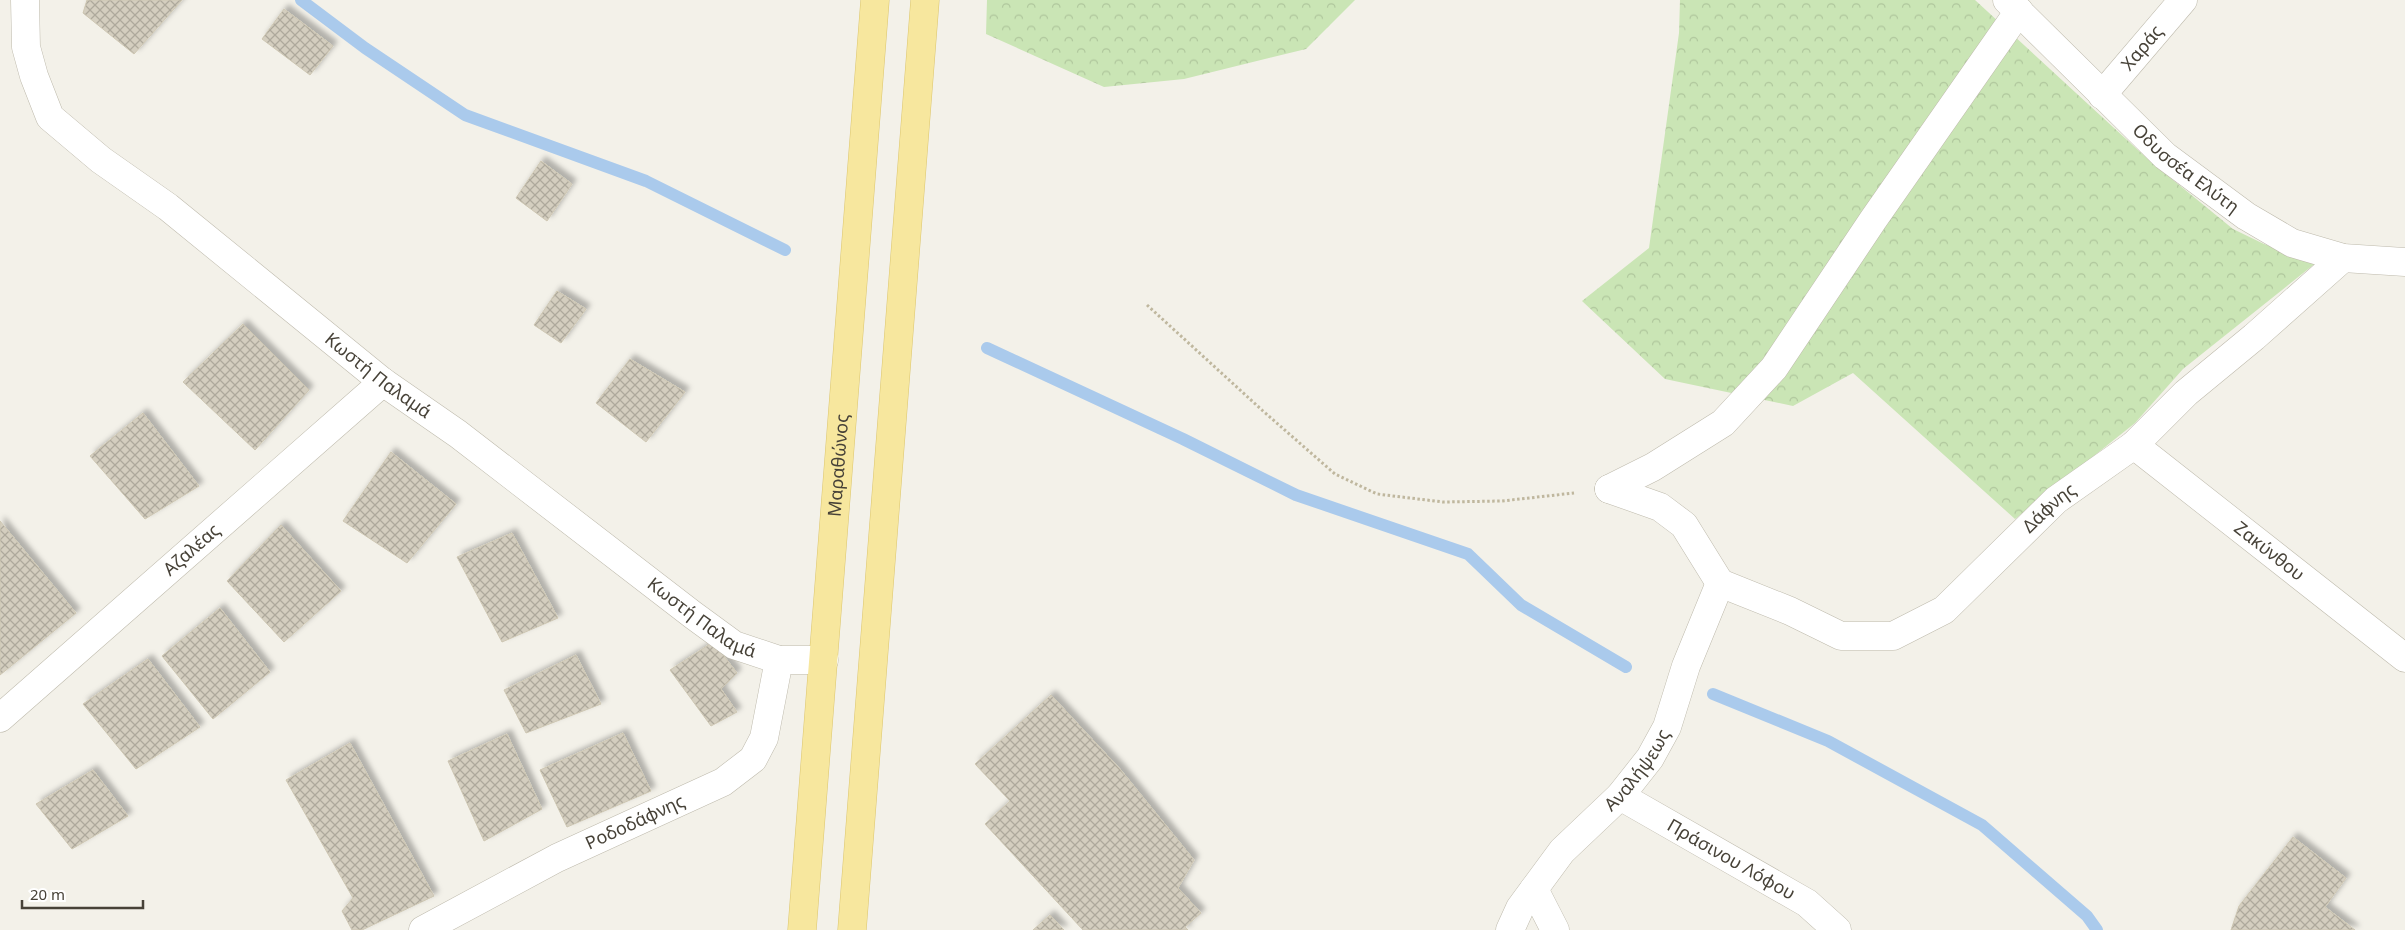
<svg xmlns="http://www.w3.org/2000/svg" width="2405" height="930" viewBox="0 0 2405 930" font-family="'Noto Sans',sans-serif">
<defs>
<pattern id="forest-crowns" width="20" height="18" patternUnits="userSpaceOnUse" patternTransform="scale(1.25)"><rect width="20" height="18" fill="#cae5b5"/><path d="M2 6a3 3 0 1 1 6 0M12 15a3 3 0 1 1 6 0" fill="none" stroke="#afc69c"/></pattern>
<pattern id="building-cross-hatch" width="8" height="8" patternUnits="userSpaceOnUse" patternTransform="scale(1.25)"><rect width="8" height="8" fill="#d4cebf"/><path d="M0 0l8 8M0 8l8-8" fill="none" stroke="#aea99c"/></pattern>
<filter id="shadow"><feDropShadow dx="4.5" dy="-4.5" stdDeviation="2.5" flood-color="#0004"/></filter>
</defs>
<rect width="100%" height="100%" fill="#f3f1e9"/>
<path fill="url(#forest-crowns)" d="M 987,0 L 1355,0 L 1306,49 L 1184,79 L 1104,87 L 986,34 Z
M 1680,0 L 1975,0 L 2151,162 L 2233,229 L 2264,244 L 2317,262 L 2183,369 L 2135,423 L 2015,519 L 1853,373 L 1793,406 L 1665,379 L 1582,301 L 1649,248 L 1679,33 Z"/>
<g fill="none" stroke-linecap="round" stroke-linejoin="round">
<path stroke="#aacaec" stroke-width="12" d="M 301,0 L 365,48 L 465,115 L 646,181 L 785,250
M 987,348 L 1183,439 L 1296,495 L 1468,554 L 1521,605 L 1626,667
M 1713,694 L 1828,741 L 1982,825 L 2087,916 L 2097,930"/>
</g>
<path fill="url(#building-cross-hatch)" stroke="#cec7b3" filter="url(#shadow)" d="M 87,0 L 182,0 L 134,54 L 83,13 Z
M 284,9 L 333,46 L 310,75 L 262,39 Z
M 541,161 L 572,184 L 547,221 L 516,198 Z
M 557,291 L 586,309 L 561,343 L 534,325 Z
M 243,324 L 309,390 L 255,450 L 183,382 Z
M 630,359 L 685,392 L 646,442 L 596,403 Z
M 143,413 L 199,486 L 145,519 L 90,456 Z
M 391,452 L 456,504 L 407,563 L 343,521 Z
M 0,521 L 76,613 L 0,675 Z
M 281,525 L 341,591 L 284,642 L 227,581 Z
M 512,533 L 558,618 L 502,642 L 457,557 Z
M 220,608 L 270,672 L 213,719 L 162,656 Z
M 713,642 L 737,673 L 721,689 L 737,712 L 711,726 L 670,670 Z
M 576,655 L 601,704 L 526,733 L 504,690 Z
M 148,659 L 200,727 L 136,769 L 83,704 Z
M 1051,695 L 1120,769 L 1194,860 L 1178,888 L 1201,913 L 1185,927 L 1188,930 L 1083,930 L 985,824 L 1010,801 L 975,764 Z
M 623,733 L 651,791 L 567,827 L 540,770 Z
M 507,734 L 542,809 L 484,841 L 448,761 Z
M 350,743 L 434,896 L 362,930 L 352,930 L 342,911 L 353,898 L 286,780 Z
M 93,770 L 128,816 L 72,849 L 36,804 Z
M 2293,837 L 2346,878 L 2325,907 L 2355,930 L 2231,930 L 2239,906 Z
M 1050,915 L 1064,930 L 1033,930 Z"/>
<g fill="none" stroke-linecap="round" stroke-linejoin="round">
<defs>
<g id="minor">
<path id="s1" d="M 25,0 L 26,47 L 34,76 L 50,117 L 101,160 L 168,207 L 383,382 L 458,434 L 693,615 L 734,645 L 779,660 L 824,660"/>
<path id="s2" d="M 2007,0 L 2165,156 L 2246,216 L 2292,243 L 2343,258 L 2405,262"/>
<path id="s3" d="M 2102,95 L 2183,0"/>
<path id="s4" d="M 2134,445 L 2405,658"/>
<path d="M 1609,489 L 1653,467 L 1723,423 L 1774,368 L 1873,220 L 2019,11"/>
<path d="M 1609,489 L 1660,507 L 1684,525 L 1720,583"/>
<path id="s5" d="M 1720,583 L 1790,611 L 1841,636 L 1893,636 L 1944,610 L 2056,500 L 2134,445 L 2186,393 L 2254,337 L 2343,258"/>
<path id="s6" d="M 0,718 L 383,382"/>
<path id="s7" d="M 1620,796 L 1807,903 L 1837,930"/>
<path d="M 1534,889 L 1555,930"/>
<path id="s8" d="M 423,930 L 557,858 L 723,782 L 753,759 L 764,738 L 779,660"/>
<path id="s9" d="M 1510,930 L 1520,908 L 1562,851 L 1620,796 L 1650,758 L 1667,727 L 1686,666 L 1720,583"/>
</g>
<g id="major">
<path id="s10" d="M 802,930 L 875,0"/>
<path d="M 852,930 L 925,0"/>
</g>
</defs>
<use href="#minor" stroke="#bebaac" stroke-width="29"/>
<use href="#major" stroke="#dcc66f" stroke-width="29"/>
<path stroke="#bfb79e" stroke-width="3" stroke-dasharray="2.5 2.5" stroke-linecap="butt" d="M 1147,305 L 1263,411 L 1335,474 L 1377,494 L 1443,502 L 1502,501 L 1574,493"/>
<use href="#minor" stroke="#fff" stroke-width="28"/>
<use href="#major" stroke="#f7e79e" stroke-width="28"/>
</g>
<g text-anchor="middle" stroke-width="5" stroke-linejoin="round" paint-order="stroke">
<g font-size="18" fill="#474238" stroke="#fff">
<text dy="6" stroke="none"><textPath href="#s3" startOffset="62">Χαράς</textPath></text>
<text dy="6" stroke="none"><textPath href="#s2" startOffset="246">Οδυσσέα Ελύτη</textPath></text>
<text dy="6" stroke="none"><textPath href="#s1" startOffset="539">Κωστή Παλαμά</textPath></text>
<text dy="6" stroke="none"><textPath href="#s10" startOffset="466">Μαραθώνος</textPath></text>
<text dy="6" stroke="none"><textPath href="#s5" startOffset="388">Δάφνης</textPath></text>
<text dy="6" stroke="none"><textPath href="#s6" startOffset="255">Αζαλέας</textPath></text>
<text dy="6" stroke="none"><textPath href="#s4" startOffset="172">Ζακύνθου</textPath></text>
<text dy="6" stroke="none"><textPath href="#s1" startOffset="944">Κωστή Παλαμά</textPath></text>
<text dy="6" stroke="none"><textPath href="#s9" startOffset="206">Αναλήψεως</textPath></text>
<text dy="6" stroke="none"><textPath href="#s8" startOffset="238">Ροδοδάφνης</textPath></text>
<text dy="6" stroke="none"><textPath href="#s7" startOffset="128">Πράσινου Λόφου</textPath></text>
</g>
</g>
<path d="M22 900v8h121v-8" fill="none" stroke="#474238" stroke-width="2.5"/>
<text x="30" y="900" font-size="15" fill="#474238" stroke="#ffffff" stroke-width="4" paint-order="stroke">20 m</text>
</svg>
